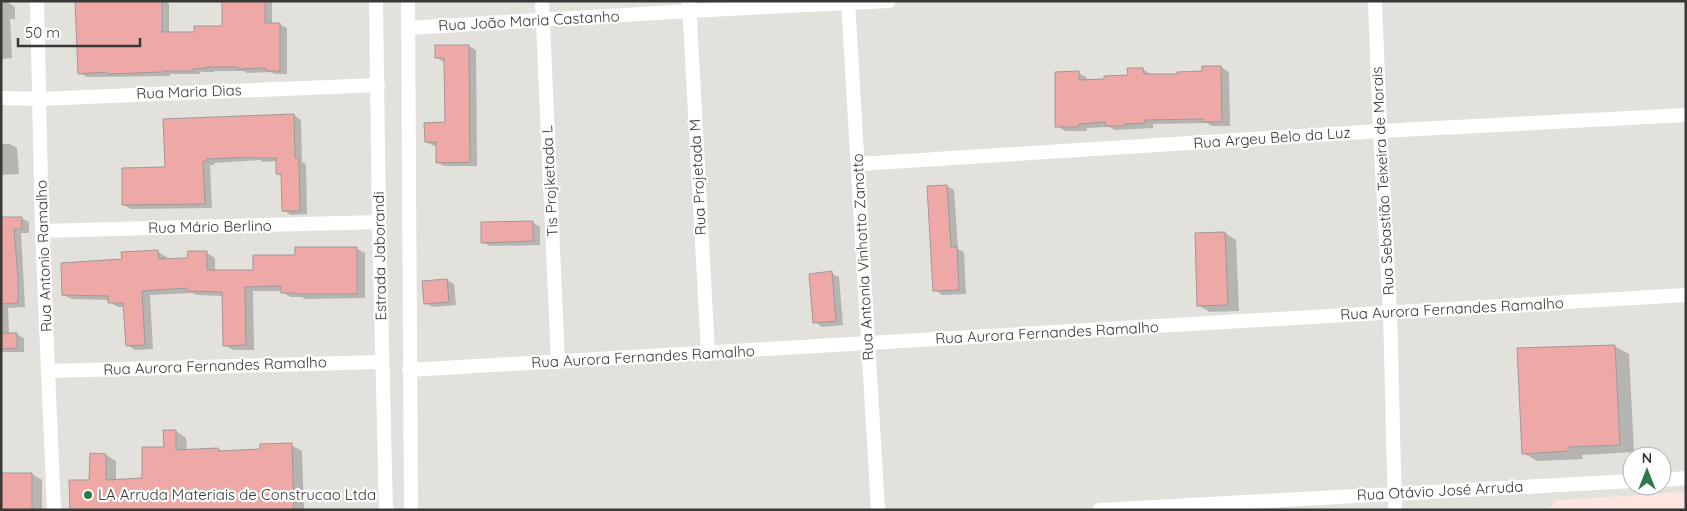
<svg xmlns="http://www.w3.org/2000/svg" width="1687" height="511" viewBox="0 0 1687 511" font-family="Quicksand,sans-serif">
<rect width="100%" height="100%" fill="#e3e1dc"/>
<path fill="#0003" d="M 1,1 L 6,1 L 15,7 L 15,19 L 10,19 L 12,58 L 1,59 Z
M 76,1 L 165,1 L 169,4 L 169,33 L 195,33 L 223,27 L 223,1 L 272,1 L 272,24 L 279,24 L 287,28 L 287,74 L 275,74 L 270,72 L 247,73 L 243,71 L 214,71 L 214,72 L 200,72 L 200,74 L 170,74 L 170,76 L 87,77 L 80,73 Z
M 469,46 L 476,50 L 477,166 L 444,166 L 437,162 L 437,146 L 434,146 L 426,142 L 446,123 L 445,63 L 437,58 L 436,47 Z
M 1221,67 L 1229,72 L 1230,126 L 1212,126 L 1207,123 L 1153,124 L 1153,128 L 1115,130 L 1109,127 L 1087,128 L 1087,131 L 1065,131 L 1057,126 L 1078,73 L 1086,77 L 1087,81 L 1129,76 L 1143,69 L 1151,75 L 1178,75 L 1203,72 Z
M 294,115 L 301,120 L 302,162 L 306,164 L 307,214 L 291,215 L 283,210 L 282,176 L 277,174 L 277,161 L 263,162 L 260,160 L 214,163 L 214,165 L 210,165 L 212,208 L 131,209 L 124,205 L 166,168 Z
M 1,144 L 10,144 L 17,148 L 19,174 L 1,175 Z
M 947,186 L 954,190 L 958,249 L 964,252 L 966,294 L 942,295 L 935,290 Z
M 1,218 L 21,218 L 29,222 L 29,233 L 21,233 L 25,307 L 8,308 L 9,334 L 16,334 L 24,338 L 24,352 L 1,352 Z
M 532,222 L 540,227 L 540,245 L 490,246 L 482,242 Z
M 1225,233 L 1236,240 L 1239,311 L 1210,312 L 1199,306 Z
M 356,248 L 365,253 L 365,298 L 305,299 L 302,297 L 291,297 L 282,292 L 282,291 L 253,291 L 254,350 L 233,350 L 224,345 L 224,296 L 197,295 L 192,293 L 150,295 L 153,349 L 135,350 L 127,345 L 124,307 L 118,307 L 109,302 L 109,300 L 72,299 L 63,295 L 123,260 L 158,252 L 167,257 L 167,260 L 189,259 L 207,253 L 215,258 L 215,271 L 254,271 L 296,256 Z
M 831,273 L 839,277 L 843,325 L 822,327 L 815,322 Z
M 447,280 L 454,284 L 456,305 L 433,307 L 425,303 Z
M 1614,346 L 1629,354 L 1634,452 L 1582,455 L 1583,459 L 1537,461 L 1523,453 Z
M 176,431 L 186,438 L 187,451 L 218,449 L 224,452 L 261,451 L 291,445 L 302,451 L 304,510 L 71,510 L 106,455 L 116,461 L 116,481 L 143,479 Z
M 32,474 L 42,480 L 42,510 L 1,510 Z"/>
<path fill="#eea9a7" stroke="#9f9999" d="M 75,1 L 162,1 L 162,32 L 194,32 L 194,26 L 222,26 L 222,1 L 265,1 L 265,23 L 280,23 L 280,71 L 266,71 L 266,68 L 238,69 L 238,67 L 207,67 L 207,68 L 193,69 L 193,71 L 163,71 L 163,72 L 106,74 L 106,72 L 78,74 Z
M 435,45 L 469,45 L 470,162 L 436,163 L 436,142 L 425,142 L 424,123 L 445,122 L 444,58 L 435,58 Z
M 1202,66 L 1221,66 L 1222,122 L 1203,122 L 1203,119 L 1145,120 L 1145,123 L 1125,124 L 1125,126 L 1106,126 L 1106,122 L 1079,124 L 1079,127 L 1055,127 L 1055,72 L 1079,71 L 1079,80 L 1104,79 L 1104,76 L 1128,75 L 1127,68 L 1143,68 L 1144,74 L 1177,74 L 1177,72 L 1202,71 Z
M 294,114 L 295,158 L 299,158 L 300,211 L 282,211 L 281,174 L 276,174 L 276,158 L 254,158 L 254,157 L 207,159 L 207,161 L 203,161 L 205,204 L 122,205 L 122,168 L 165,167 L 163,119 Z
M 947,185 L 951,247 L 957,247 L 959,290 L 933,291 L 927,186 Z
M 1,217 L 22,217 L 22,229 L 14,229 L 18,279 L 18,303 L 1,304 Z
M 533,221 L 533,241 L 481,243 L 481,222 Z
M 1225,232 L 1228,305 L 1197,306 L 1195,233 Z
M 295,247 L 357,247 L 357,294 L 295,294 L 295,293 L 281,293 L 281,286 L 245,287 L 246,345 L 223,346 L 222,292 L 187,291 L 187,288 L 142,291 L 145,345 L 126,346 L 123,303 L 108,303 L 108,296 L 62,295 L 61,263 L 122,259 L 121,252 L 158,250 L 159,259 L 187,258 L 188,251 L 207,251 L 207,270 L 253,270 L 253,255 L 295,255 Z
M 832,271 L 836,321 L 813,323 L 809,274 Z
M 447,279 L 449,302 L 424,304 L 422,281 Z
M 1,333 L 17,333 L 17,348 L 1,349 Z
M 1615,345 L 1620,445 L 1568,447 L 1568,451 L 1522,454 L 1517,348 Z
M 163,430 L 176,430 L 176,450 L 218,448 L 219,451 L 260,449 L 260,444 L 292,443 L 294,510 L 70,510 L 69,480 L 89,480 L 90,453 L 106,454 L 106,480 L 142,478 L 142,447 L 164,447 Z
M 1,473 L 32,473 L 32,510 L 1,510 Z"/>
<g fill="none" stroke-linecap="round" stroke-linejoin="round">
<path stroke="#fff" stroke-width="14" d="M 37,1 L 42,231 L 54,510
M 376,1 L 379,222 L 386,510
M 408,1 L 411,510
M 542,1 L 558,362
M 848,1 L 878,510
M 1375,1 L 1380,131 L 1390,312 L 1395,510
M 689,2 L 708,353
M 408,28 L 689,11 L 889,1
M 1,98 L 39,99 L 378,85
M 858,164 L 1380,131 L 1686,115
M 42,231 L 379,222
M 409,370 L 1686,295
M 48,371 L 382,362
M 1662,480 L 1686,478
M 1099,510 L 1632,481"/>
<path stroke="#fde6e2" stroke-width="20" d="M 1560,510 L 1686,502"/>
</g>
<circle fill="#2b7948" stroke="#fff" stroke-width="2" cx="88" cy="495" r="5"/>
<g text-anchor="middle" stroke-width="4.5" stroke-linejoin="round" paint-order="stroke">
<g font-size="15" fill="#383836" stroke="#fff">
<text transform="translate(529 21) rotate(-3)" y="5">Rua João Maria Castanho</text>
<text transform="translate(189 92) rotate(-2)" y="5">Rua Maria Dias</text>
<text transform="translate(1272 138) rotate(-4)" y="5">Rua Argeu Belo da Luz</text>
<text transform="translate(698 177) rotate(-93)" y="5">Rua Projetada M</text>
<text transform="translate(550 181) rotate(-93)" y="5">Tis Projketada L</text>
<text transform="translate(1383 181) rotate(-93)" y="5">Rua Sebastião Teixeira de Morais</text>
<text transform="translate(210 227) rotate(-1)" y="5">Rua Mário Berlino</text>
<text transform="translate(44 256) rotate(-92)" y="5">Rua Antonio Ramalho</text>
<text transform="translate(380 256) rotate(-91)" y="5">Estrada Jaborandi</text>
<text transform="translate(863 257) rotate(-93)" y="5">Rua Antonia Vinhotto Zanotto</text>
<text transform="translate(1452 309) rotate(-3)" y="5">Rua Aurora Fernandes Ramalho</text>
<text transform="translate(1047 333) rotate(-3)" y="5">Rua Aurora Fernandes Ramalho</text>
<text transform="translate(643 357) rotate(-3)" y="5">Rua Aurora Fernandes Ramalho</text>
<text transform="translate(215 366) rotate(-2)" y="5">Rua Aurora Fernandes Ramalho</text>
<text transform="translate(1440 491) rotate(-3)" y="5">Rua Otávio José Arruda</text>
</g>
<g font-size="15" fill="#383836" stroke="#fff" text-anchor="start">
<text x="98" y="500">LA Arruda Materiais de Construcao Ltda</text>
</g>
</g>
<rect width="1687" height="511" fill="none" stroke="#383836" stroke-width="5"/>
<g transform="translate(1647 471)"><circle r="24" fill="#ffffff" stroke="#afafaf"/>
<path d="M0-4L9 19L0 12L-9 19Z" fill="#2b7948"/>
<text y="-8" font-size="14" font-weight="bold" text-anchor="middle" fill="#383836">N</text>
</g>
<path d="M18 38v8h122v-8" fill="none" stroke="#383836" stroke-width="2.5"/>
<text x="25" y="38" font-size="15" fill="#383836" stroke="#ffffff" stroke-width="4" paint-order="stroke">50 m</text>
</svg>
